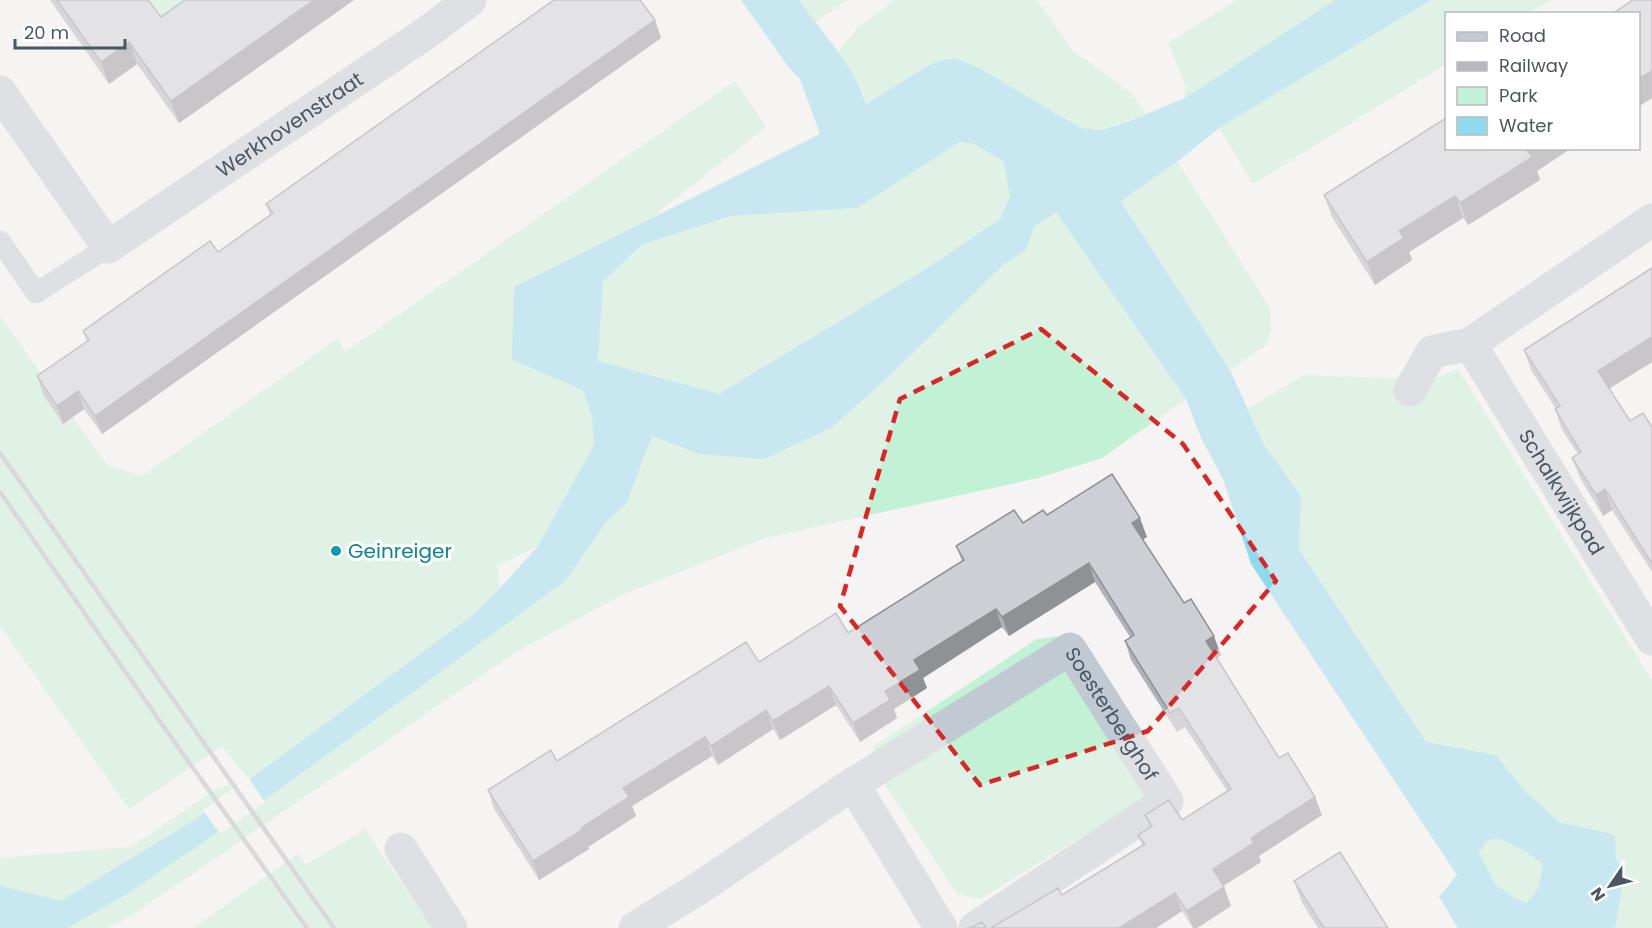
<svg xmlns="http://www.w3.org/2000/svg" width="1652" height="928" viewBox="0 0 1652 928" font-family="Poppins,sans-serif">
<rect width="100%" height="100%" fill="#f5f3f3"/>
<path fill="#c3f1d5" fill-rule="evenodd" d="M 133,0 L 221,0 L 163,43 Z
M 799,0 L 848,0 L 815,22 Z
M 895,0 L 1037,0 L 1073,51 L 1131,93 L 1146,114 L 1102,130 L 1081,128 L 981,69 L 957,59 L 945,59 L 926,67 L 866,104 L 862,89 L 838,52 L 858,27 Z
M 1237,0 L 1335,0 L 1185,98 L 1185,84 L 1168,43 Z
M 1431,0 L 1551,0 L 1529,13 L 1446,14 L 1446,64 L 1253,184 L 1219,128 Z
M 735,81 L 766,127 L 661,210 L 635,247 L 632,255 L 643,244 L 731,216 L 857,208 L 960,142 L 974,144 L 1004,162 L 1034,226 L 1056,212 L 1186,399 L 1102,458 L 1038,478 L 765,538 L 624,594 L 519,650 L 128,918 L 106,928 L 49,928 L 0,905 L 0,858 L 131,847 L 218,788 L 249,780 L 222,746 L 129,809 L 0,626 L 0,316 L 107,465 L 142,476 L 337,339 L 345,352 ZM 600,321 L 598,361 L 626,504 L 605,523 L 565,581 L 442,639 L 473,615 L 500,588 L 497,566 L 538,546 L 594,445 L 592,416 L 583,390 Z
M 1177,161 L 1270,308 L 1271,330 L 1267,344 L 1230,370 L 1121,200 Z
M 1458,369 L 1652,680 L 1652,928 L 1615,928 L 1625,873 L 1576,826 L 1559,822 L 1525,791 L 1496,755 L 1426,742 L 1299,549 L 1301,496 L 1263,443 L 1248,409 L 1304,375 L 1432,380 Z
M 1059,636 L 1148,771 L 1152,794 L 980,899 L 957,894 L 873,766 L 874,746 L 1037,639 Z
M 365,829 L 432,928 L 193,928 L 298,854 L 306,865 Z
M 1502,839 L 1526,852 L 1542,864 C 1541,881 1539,892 1526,904 L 1515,898 L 1495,884 L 1478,852 L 1488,840 Z"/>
<path fill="#90daee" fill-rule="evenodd" d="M 741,0 L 799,0 C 822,33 854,65 866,104 L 926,67 L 945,59 L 957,59 L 981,69 L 1081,128 L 1102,130 L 1130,121 L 1185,98 L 1335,0 L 1431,0 L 1219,128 L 1182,158 L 1121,201 L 1230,370 L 1263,443 L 1301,496 L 1299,549 L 1426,742 L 1496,755 L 1525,791 L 1559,822 L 1615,835 L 1616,859 L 1625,873 L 1615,928 L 1458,928 L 1439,897 L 1457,875 L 1251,564 L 1223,479 L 1201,438 L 1186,399 L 1056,212 L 1034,227 L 1026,250 L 1004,264 L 887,378 L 831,428 L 764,459 L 700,454 L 652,436 L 626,504 L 607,521 L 565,581 L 269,797 L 127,894 L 67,928 L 0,928 L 0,886 L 61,901 L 193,821 L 473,615 L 500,588 L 538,546 L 594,445 L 592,417 L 583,390 L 512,360 L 514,287 L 820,134 L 800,79 L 790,69 ZM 960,142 L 974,144 L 1004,162 L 1010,197 L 1000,219 L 931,266 L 719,394 L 598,361 L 603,281 L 643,244 L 731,216 L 857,208 ZM 1501,839 L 1526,852 L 1542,864 C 1541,881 1539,892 1526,903 L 1515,898 L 1495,884 L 1479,853 L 1488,840 Z"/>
<path fill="#f5f3f3" d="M 248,777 L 265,802 L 220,834 L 203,810 Z"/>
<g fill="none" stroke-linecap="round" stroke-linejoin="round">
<path stroke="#c1cad2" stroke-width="21" d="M 0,241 L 36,293 L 108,247"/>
<g stroke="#c1cad2" stroke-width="33">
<path id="s1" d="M 0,92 L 108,247 L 429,31 L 470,0"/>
<path id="s2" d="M 1470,344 L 1652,639"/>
<path d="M 1410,390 L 1432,352 L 1470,344 L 1652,220"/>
<path d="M 853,784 L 941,928"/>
<path d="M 401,849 L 451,928"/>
<path id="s3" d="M 635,928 L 696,890 L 853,784 L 1070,649 L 1167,801 L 975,928"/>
</g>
<path stroke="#b5b8bd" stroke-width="4.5" d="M 0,453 L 334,928
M 0,492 L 166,730 L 307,928"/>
</g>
<path fill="#b0b2b7" d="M 50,0 L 148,0 L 161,17 L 185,0 L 354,0 L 179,123 L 137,64 L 109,84 Z
M 655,20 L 661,38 L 102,434 L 84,409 L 63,424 L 43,394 L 37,376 L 87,341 L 83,331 L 218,252 L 270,215 L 266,204 Z
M 1537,171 L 1540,180 L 1468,225 L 1463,218 L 1409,252 L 1412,260 L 1375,285 L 1332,217 L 1324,195 Z
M 1524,350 L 1652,362 L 1609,389 L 1630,421 L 1652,427 L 1652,572 L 1612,510 L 1603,516 L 1580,478 L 1572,458 L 1578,454 L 1562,430 L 1555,409 L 1556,409 L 1531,370 Z
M 1047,515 L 1147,537 L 1143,539 L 1184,603 L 1221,655 L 1217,658 L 1279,758 L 1322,815 L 1259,856 L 1261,862 L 1223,886 L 1231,906 L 1197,928 L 1193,928 L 1182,911 L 1156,928 L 991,928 L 1062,895 L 1142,845 L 1138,835 L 1150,828 L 1145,815 L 1182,820 L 1227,791 L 1185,727 L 1177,732 L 1131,660 L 1125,641 L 1130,637 L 1095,582 L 1009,636 L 1002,627 L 923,678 L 927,688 L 894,709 L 897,718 L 860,742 L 836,705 L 780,740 L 773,729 L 718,765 L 712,756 L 632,806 L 636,816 L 588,847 L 589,849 L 539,880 L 494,809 L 488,790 L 557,761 L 759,662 L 848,633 L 962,561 L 956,546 Z
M 1294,881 L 1388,928 L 1318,928 L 1302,903 Z"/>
<path fill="#909195" d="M 314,0 L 354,0 L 179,123 L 171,101 Z
M 655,20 L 661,38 L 102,434 L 95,416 Z
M 129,42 L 137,64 L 109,84 L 101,62 Z
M 1652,71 L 1652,98 L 1638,107 L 1638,79 Z
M 1529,148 L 1572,148 L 1537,171 L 1540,180 L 1468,225 L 1460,203 Z
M 1455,196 L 1463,218 L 1409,252 L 1412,260 L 1375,285 L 1367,262 L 1399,231 Z
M 1652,337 L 1652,362 L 1605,391 L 1598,371 Z
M 78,391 L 84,409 L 63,424 L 57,406 Z
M 1605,489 L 1612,510 L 1603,516 L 1596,495 Z
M 1140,518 L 1147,537 L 1139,542 L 1132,523 Z
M 1089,563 L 1095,582 L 1009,636 L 1002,617 Z
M 996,609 L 1002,627 L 923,678 L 927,688 L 894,709 L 897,718 L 860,742 L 853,723 L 914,660 Z
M 1214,636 L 1221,655 L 1213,660 L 1206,641 Z
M 829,686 L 836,705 L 780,740 L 773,721 Z
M 766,710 L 773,729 L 718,765 L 711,746 Z
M 705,737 L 712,756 L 632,806 L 636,816 L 588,847 L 589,849 L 539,880 L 533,861 L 581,828 L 623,788 Z
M 1315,797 L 1322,815 L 1259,856 L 1261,862 L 1220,888 L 1213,869 L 1251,838 Z
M 1224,887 L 1231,906 L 1197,928 L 1193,928 L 1187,911 Z
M 1175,893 L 1182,911 L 1156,928 L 1119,928 Z"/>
<path fill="#cdcfd5" stroke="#909195" stroke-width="1.5" d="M 57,0 L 148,0 L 161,17 L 185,0 L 314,0 L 171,101 L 129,42 L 101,62 Z
M 554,0 L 640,0 L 655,20 L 95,416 L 78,391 L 57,406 L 37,376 L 89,340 L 83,331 L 210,241 L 218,252 L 273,213 L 266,204 Z
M 1633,0 L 1652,0 L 1652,71 L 1638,79 L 1638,14 L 1612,14 Z
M 1446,118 L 1446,148 L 1529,148 L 1527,150 L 1532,157 L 1460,203 L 1455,196 L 1399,231 L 1404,238 L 1367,262 L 1324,195 Z
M 1652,268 L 1652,337 L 1598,371 L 1630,421 L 1643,413 L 1652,427 L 1652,564 L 1605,489 L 1596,495 L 1572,458 L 1581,452 L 1555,409 L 1560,406 L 1524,350 Z
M 1112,474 L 1140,518 L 1132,523 L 1184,603 L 1191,599 L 1214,636 L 1206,641 L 1279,758 L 1288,753 L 1315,797 L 1251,838 L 1254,843 L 1213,869 L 1224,887 L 1187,911 L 1175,893 L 1119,928 L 991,928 L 1058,888 L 1062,895 L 1145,844 L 1138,835 L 1152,826 L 1145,815 L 1169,800 L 1182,820 L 1231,789 L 1179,708 L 1170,713 L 1125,641 L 1134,635 L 1089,563 L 1002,617 L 996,609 L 914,660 L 920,670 L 885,691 L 890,700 L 853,723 L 829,686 L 773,721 L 766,710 L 711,746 L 705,737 L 623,788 L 629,797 L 581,828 L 582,830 L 533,861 L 488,790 L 551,750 L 557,761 L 746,642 L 759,662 L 836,613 L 848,633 L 964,560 L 956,546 L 1014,510 L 1023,523 L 1043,510 L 1047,515 Z
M 1340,852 L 1388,928 L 1324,928 L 1294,881 Z
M 982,922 L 986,928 L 966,928 L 970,928 Z"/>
<path d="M0 0H1652V928H0ZM 1041,329 L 1183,444 L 1276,581 L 1148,731 L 980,785 L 840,606 L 900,399 Z" fill="#f5f3f3" fill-opacity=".55" fill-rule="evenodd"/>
<path fill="none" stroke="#d62828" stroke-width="4.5" stroke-dasharray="12 8" stroke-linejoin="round" d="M 1041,329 L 1183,444 L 1276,581 L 1148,731 L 980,785 L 840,606 L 900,399 Z"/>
<circle fill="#0f9aa8" stroke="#fff" stroke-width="2" cx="336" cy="551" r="6"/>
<g text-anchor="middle" stroke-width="6" stroke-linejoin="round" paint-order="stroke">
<g font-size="20" fill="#4a5661" stroke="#fff">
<text dy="7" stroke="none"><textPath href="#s1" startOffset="408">Werkhovenstraat</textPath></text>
<text dy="7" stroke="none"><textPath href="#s2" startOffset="174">Schalkwijkpad</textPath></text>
<text dy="7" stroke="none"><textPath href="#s3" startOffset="594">Soesterberghof</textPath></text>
</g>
<g font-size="20" fill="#0d838f" stroke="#fff" text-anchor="start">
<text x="348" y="558">Geinreiger</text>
</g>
</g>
<rect x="1445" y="12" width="195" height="138" fill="#ffffff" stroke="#b7bbc0" stroke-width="1.5"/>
<rect x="1457" y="32" width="30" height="9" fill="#c1cad2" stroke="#b7bbc0" stroke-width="1.5"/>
<text x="1499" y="42" font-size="18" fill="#4a5661">Road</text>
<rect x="1457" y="62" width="30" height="9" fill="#b5b8bd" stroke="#b7bbc0" stroke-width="1.5"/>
<text x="1499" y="72" font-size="18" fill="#4a5661">Railway</text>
<rect x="1457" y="87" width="30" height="18" fill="#c3f1d5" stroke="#b7bbc0" stroke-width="1.5"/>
<text x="1499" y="102" font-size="18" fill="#4a5661">Park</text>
<rect x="1457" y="117" width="30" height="18" fill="#90daee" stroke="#b7bbc0" stroke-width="1.5"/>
<text x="1499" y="132" font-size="18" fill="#4a5661">Water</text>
<g transform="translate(1610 886) rotate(235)" stroke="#ffffff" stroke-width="4.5" paint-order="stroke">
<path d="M0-4.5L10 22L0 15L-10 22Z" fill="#4a5661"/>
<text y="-9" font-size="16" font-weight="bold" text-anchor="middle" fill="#4a5661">N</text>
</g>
<path d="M15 39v9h110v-9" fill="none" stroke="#4a5661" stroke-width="3"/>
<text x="24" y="39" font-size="18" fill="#4a5661" stroke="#ffffff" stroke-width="4.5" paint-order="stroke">20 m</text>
</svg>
